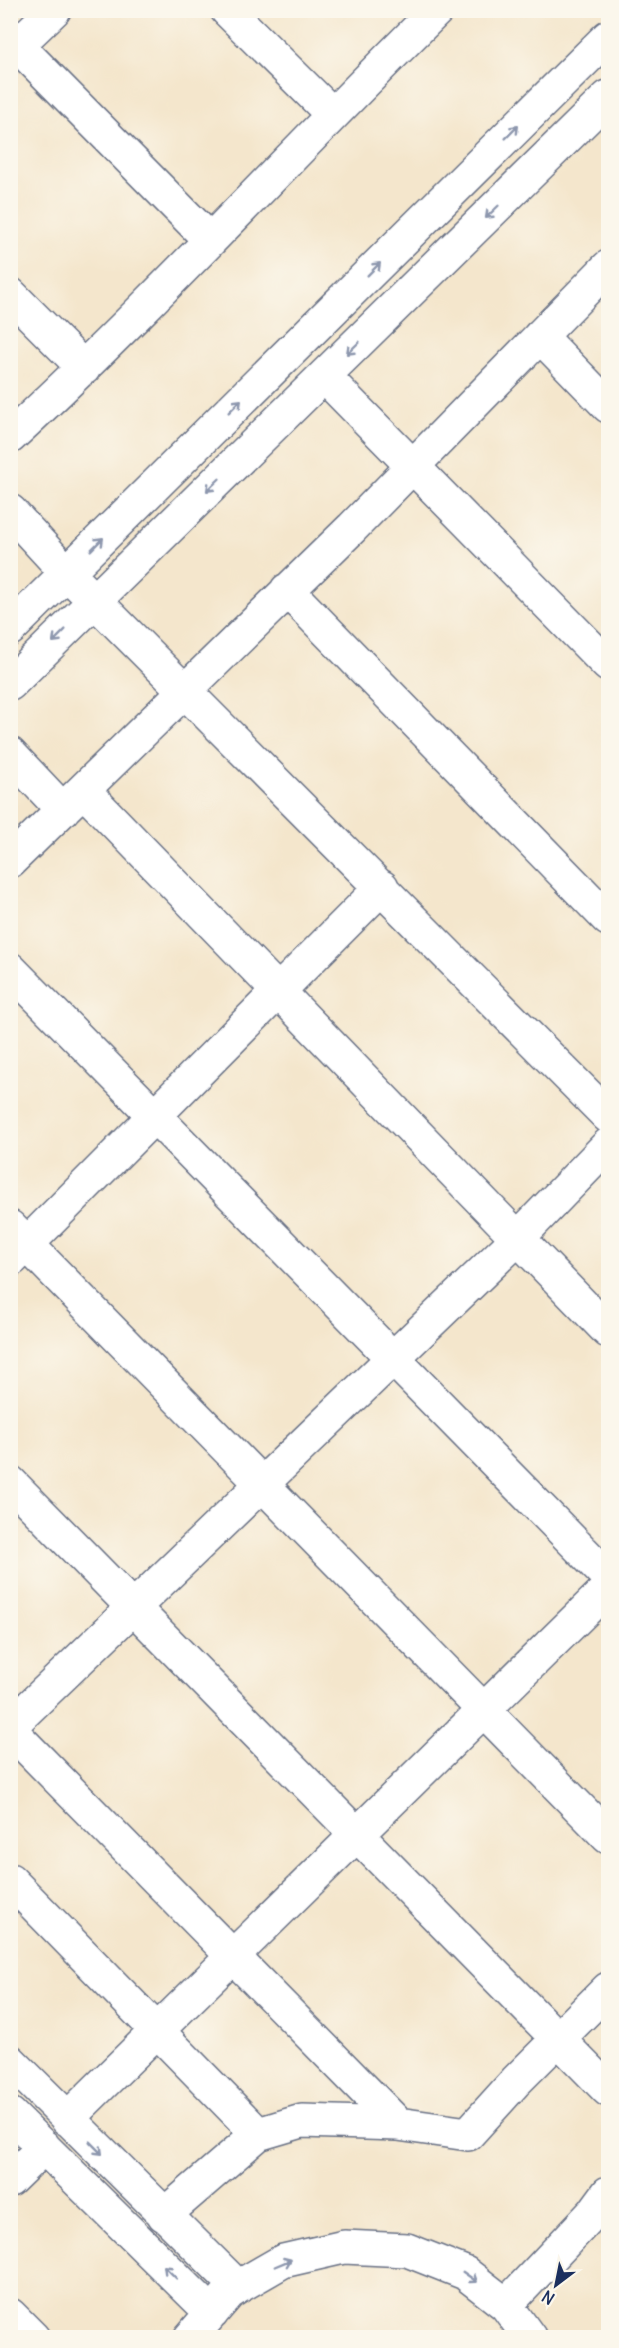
<svg xmlns="http://www.w3.org/2000/svg" width="619" height="2348" viewBox="0 0 619 2348" font-family="Delius,sans-serif">
<rect width="100%" height="100%" fill="#fbf7ec"/>
<filter id="ink" filterUnits="userSpaceOnUse"><feTurbulence type="fractalNoise" baseFrequency=".0167" numOctaves="2"/><feDisplacementMap in="SourceGraphic" scale="12" xChannelSelector="R" yChannelSelector="G"/><feConvolveMatrix kernelMatrix="1 2 1 2 8 2 1 2 1" color-interpolation-filters="sRGB"/></filter>
<filter id="wash" filterUnits="userSpaceOnUse"><feTurbulence type="fractalNoise" baseFrequency=".008" numOctaves="4" result="noise"/><feDisplacementMap in="SourceGraphic" scale="24" xChannelSelector="R" yChannelSelector="G"/><feGaussianBlur stdDeviation="1.35" result="paint"/><feColorMatrix in="noise" values="0 0 0 0 0 0 0 0 0 0 0 0 0 0 0 0 0 1.4 0 .05"/><feComposite in="paint" operator="in"/></filter>
<g filter="url(#wash)">
<rect width="100%" height="100%" fill="#f4e6cc"/>
</g>
<g filter="url(#ink)">
<g fill="none" stroke-linecap="round" stroke-linejoin="round">
<defs>
<path id="minor" d="M 227,10 L 332,114
M 10,38 L 210,240
M 10,52 L 54,10
M 10,294 L 84,368
M 540,336 L 608,406
M 324,376 L 608,665
M 10,437 C 158,300 294,151 437,10
M 10,511 L 67,573 L 608,1116
M 287,590 L 608,919
M 10,629 L 608,37
M 10,684 L 608,97
M 10,754 L 63,810
M 83,790 L 608,1331
M 10,861 L 352,528 L 608,267
M 10,969 L 608,1577
M 10,1227 L 608,1837
M 12,1259 L 382,887
M 10,1482 L 608,2090
M 10,1726 L 518,1238 L 608,1145
M 10,1730 L 398,2124
M 10,1880 L 258,2134
M 10,2061 L 238,2287
M 10,2114 L 212,2313
M 67,2119 L 608,1588
M 10,2180 L 44,2147
M 164,2215 L 258,2134 L 302,2121 L 398,2124 L 468,2134 L 516,2081 L 608,1989
M 506,2305 L 594,2212 L 608,2193
M 10,2315 L 33,2338
M 190,2338 L 229,2293 L 238,2287 L 283,2261 L 344,2247 L 407,2250 L 465,2273 L 506,2305 L 530,2338"/>
</defs>
<use href="#minor" stroke="#676f84" stroke-width="36"/>
<use href="#minor" stroke="#fff" stroke-width="33"/>
</g>
<defs><path id="oneway-shaft" d="M-6 0H5M1.5-3L5.5 0L1.5 3" fill="none" stroke-width="1.6" stroke-linecap="round" stroke-linejoin="round" transform="scale(1.5)"/></defs>
<g stroke="#8d97ae">
<use href="#oneway-shaft" transform="translate(512 132) rotate(-45)"/>
<use href="#oneway-shaft" transform="translate(492 212) rotate(136)"/>
<use href="#oneway-shaft" transform="translate(374 269) rotate(-45)"/>
<use href="#oneway-shaft" transform="translate(353 348) rotate(136)"/>
<use href="#oneway-shaft" transform="translate(235 406) rotate(-45)"/>
<use href="#oneway-shaft" transform="translate(213 485) rotate(136)"/>
<use href="#oneway-shaft" transform="translate(97 544) rotate(-45)"/>
<use href="#oneway-shaft" transform="translate(59 636) rotate(135)"/>
<use href="#oneway-shaft" transform="translate(96 2148) rotate(45)"/>
<use href="#oneway-shaft" transform="translate(283 2263) rotate(-23)"/>
<use href="#oneway-shaft" transform="translate(170 2272) rotate(-135)"/>
<use href="#oneway-shaft" transform="translate(470 2277) rotate(35)"/>
</g>
</g>
<rect width="619" height="2348" fill="none" stroke="#fbf7ec" stroke-width="36"/>
<g transform="translate(556 2285) rotate(212)" stroke="#fbf7ec" stroke-width="4.5" paint-order="stroke">
<path d="M0-4.5L10 22L0 15L-10 22Z" fill="#1b2f5e"/>
<text y="-9" font-size="16" font-weight="bold" text-anchor="middle" fill="#1b2f5e">N</text>
</g>
</svg>
